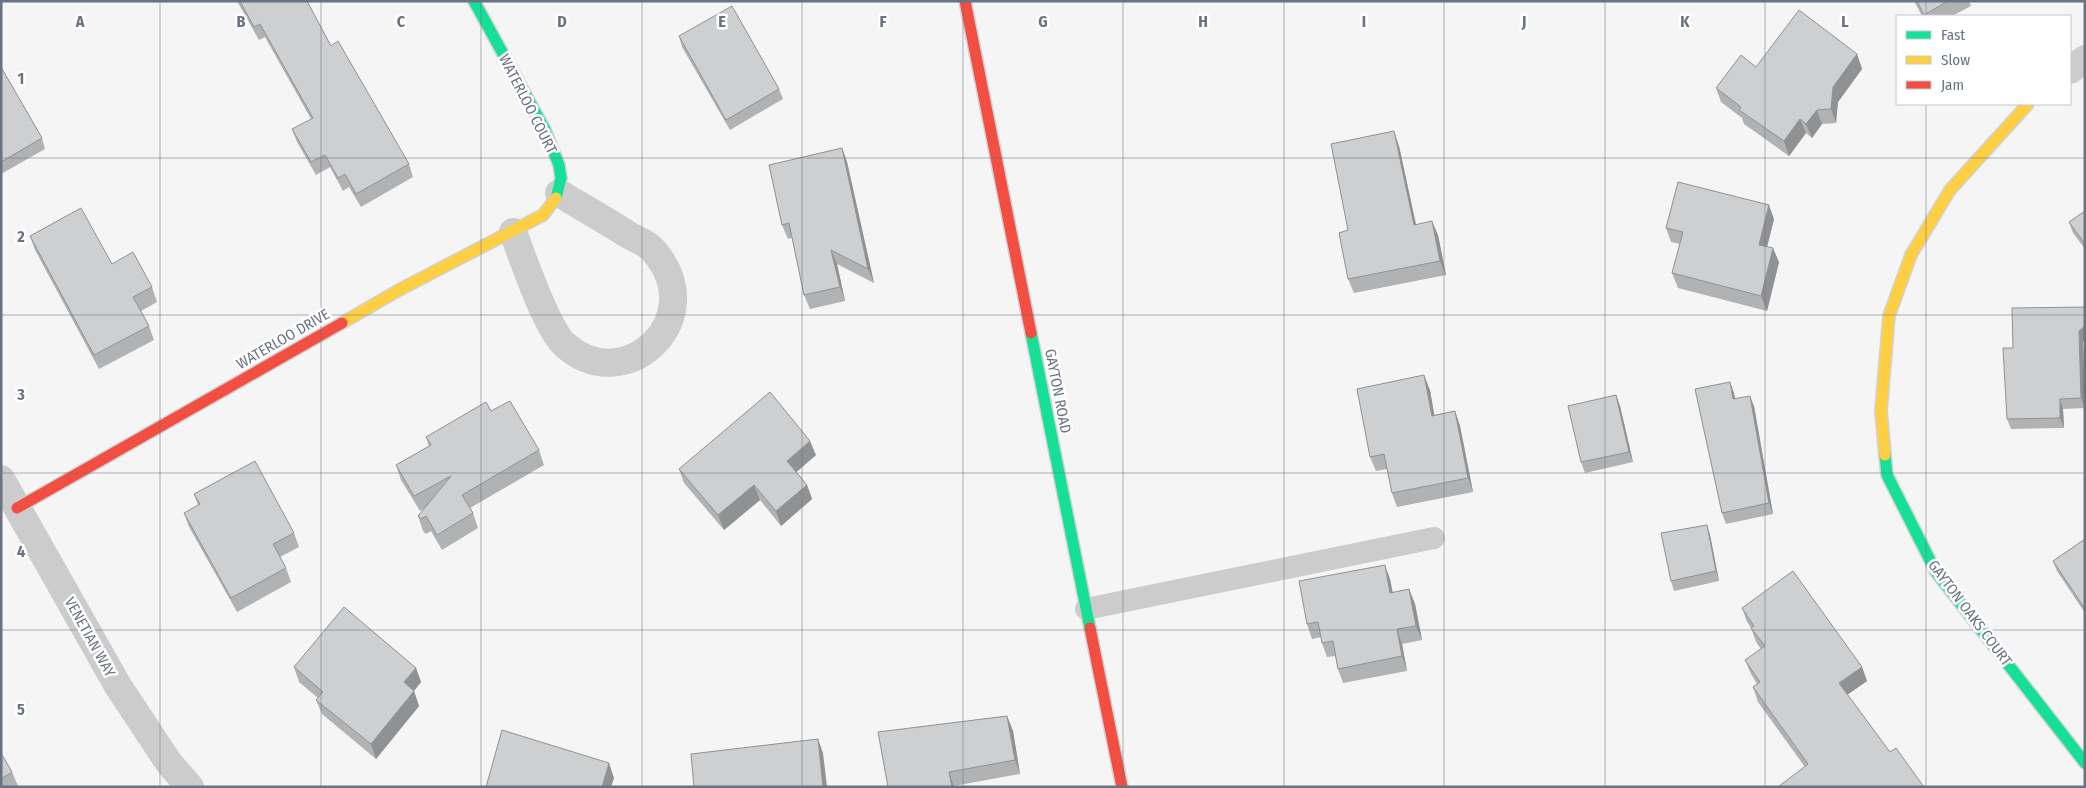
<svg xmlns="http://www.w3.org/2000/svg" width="2086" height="788" viewBox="0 0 2086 788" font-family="'Fira Sans Condensed',sans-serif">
<rect width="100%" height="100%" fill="#f5f5f5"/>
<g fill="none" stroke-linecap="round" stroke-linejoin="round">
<defs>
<path id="fast" d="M 474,1 L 545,130 L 559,165 L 561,178 L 556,198
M 1031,333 L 1090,628
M 1885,455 L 1887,475 L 1936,572 L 2085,763"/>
<path id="slow" d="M 342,323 L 399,290 L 543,215 L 556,198
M 1885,455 L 1881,411 L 1889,316 L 1911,255 L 1950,190 L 2028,104"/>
<path id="jam" d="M 965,1 L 1031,333
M 17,508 L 342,323
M 1090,628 L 1122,787"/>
</defs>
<use href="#fast" stroke="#d1d2d3" stroke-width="14"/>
<use href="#slow" stroke="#d1d2d3" stroke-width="14"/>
<use href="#jam" stroke="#d1d2d3" stroke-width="14"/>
<path stroke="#cccccd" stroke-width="22" d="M 1086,609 L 1434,538"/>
<path stroke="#cccccd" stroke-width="28" d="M 2070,70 L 2085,59
M 513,232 C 523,258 546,328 565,345 C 625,399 713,318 653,250 C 647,243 635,239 627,234 C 605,220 582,207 559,193
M 1,479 L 118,686 L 169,763 L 190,787"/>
<use href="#fast" stroke="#16e098" stroke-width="11"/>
<use href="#slow" stroke="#ffcf43" stroke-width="11"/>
<use href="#jam" stroke="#f24e42" stroke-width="11"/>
</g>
<path fill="#b1b2b3" d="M 237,1 L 307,1 L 331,46 L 409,164 L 413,177 L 361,207 L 349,187 L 343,191 L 330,167 L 316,175 L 297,142 L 292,129 L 311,119 L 265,37 L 259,40 Z
M 1914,1 L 1969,1 L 1971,6 L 1952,16 L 1922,16 Z
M 679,36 L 779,89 L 783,99 L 730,130 L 682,47 Z
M 1857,54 L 1862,69 L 1838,102 L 1836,123 L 1822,124 L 1812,138 L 1806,133 L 1789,156 L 1744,124 L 1742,118 L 1721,102 L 1716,88 L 1756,67 Z
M 1,67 L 42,138 L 45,149 L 1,174 Z
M 1399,146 L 1416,224 L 1438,235 L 1446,275 L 1354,293 L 1348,279 L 1348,230 Z
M 842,148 L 847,162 L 874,283 L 837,264 L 845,301 L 810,309 L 804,295 L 792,238 L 788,239 L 782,225 Z
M 2085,211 L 2085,249 L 2073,233 L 2069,222 Z
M 1774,219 L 1767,247 L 1779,262 L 1767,311 L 1678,288 L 1672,273 L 1680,244 L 1671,242 L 1666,228 Z
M 30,236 L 112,264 L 152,287 L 157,302 L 141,311 L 149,326 L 154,340 L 99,369 L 35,250 Z
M 2085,307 L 2085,340 L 2083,342 L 2085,408 L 2063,409 L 2064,428 L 2011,429 L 2007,419 L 2013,348 Z
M 1730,382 L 1735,398 L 1754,406 L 1773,514 L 1726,524 L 1722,513 Z
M 1430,390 L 1434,415 L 1455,411 L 1460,426 L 1473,492 L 1397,507 L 1392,493 L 1387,469 L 1376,471 L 1370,457 Z
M 1616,395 L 1620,406 L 1633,462 L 1585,473 L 1581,462 Z
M 491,411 L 539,450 L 544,465 L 470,508 L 473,513 L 478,528 L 442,550 L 431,531 L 426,534 L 423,531 L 418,516 L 425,508 L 420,511 L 401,480 L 396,465 L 429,446 L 426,437 Z
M 816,455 L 796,472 L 807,485 L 812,499 L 781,526 L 760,500 L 724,530 L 684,483 L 679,469 Z
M 194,494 L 294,533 L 299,547 L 280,557 L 286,568 L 291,582 L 237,612 L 189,527 L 184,513 L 198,505 Z
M 1707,525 L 1710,535 L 1719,581 L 1674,591 L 1671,581 Z
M 2085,539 L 2085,613 L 2057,571 L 2053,561 Z
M 1390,579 L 1393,593 L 1409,589 L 1415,604 L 1422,640 L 1402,644 L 1407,671 L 1343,683 L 1338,669 L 1335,656 L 1327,657 L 1322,643 L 1321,637 L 1312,639 L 1307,624 Z
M 1742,608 L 1862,667 L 1867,681 L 1847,695 L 1890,752 L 1924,787 L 1805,767 L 1758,702 L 1753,687 L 1757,684 L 1751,674 L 1745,660 L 1761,649 L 1756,642 L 1751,628 L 1747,622 Z
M 294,667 L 416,668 L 421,682 L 414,691 L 419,706 L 376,759 L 322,714 L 316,700 L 318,698 L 299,682 Z
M 1007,716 L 1013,731 L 1020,774 L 954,786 L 888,787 Z
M 1,753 L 12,772 L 18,786 L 17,787 L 1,787 Z"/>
<path fill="#909192" d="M 1857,54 L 1862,69 L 1838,102 L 1836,123 L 1831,109 L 1833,87 Z
M 1817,110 L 1822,124 L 1812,138 L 1806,124 Z
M 1800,119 L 1806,133 L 1789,156 L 1784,141 Z
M 1394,131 L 1399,146 L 1419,239 L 1414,225 Z
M 842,148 L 847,162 L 874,283 L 868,269 Z
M 1769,205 L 1774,219 L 1764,259 L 1759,245 Z
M 1432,221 L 1438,235 L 1446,275 L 1440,261 Z
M 1773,248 L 1779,262 L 1767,311 L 1761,296 Z
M 831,250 L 837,264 L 845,301 L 840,287 Z
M 2085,326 L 2085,340 L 2083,342 L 2085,408 L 2081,398 L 2079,331 Z
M 1424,375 L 1430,390 L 1437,430 L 1432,416 Z
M 1730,382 L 1734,393 L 1737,409 L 1733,399 Z
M 1616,395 L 1620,406 L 1633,462 L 1629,452 Z
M 1750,396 L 1754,406 L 1773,514 L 1769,503 Z
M 2060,399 L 2063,409 L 2064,428 L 2060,418 Z
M 1455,411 L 1460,426 L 1473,492 L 1468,478 Z
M 810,441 L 816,455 L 792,476 L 787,461 Z
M 754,485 L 760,500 L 724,530 L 718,515 Z
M 807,485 L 812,499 L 781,526 L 776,511 Z
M 1707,525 L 1710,535 L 1719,581 L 1716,571 Z
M 1385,565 L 1390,579 L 1395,607 L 1390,593 Z
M 1409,589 L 1415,604 L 1422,640 L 1416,626 Z
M 1397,629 L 1402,644 L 1407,671 L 1402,656 Z
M 1862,667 L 1867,681 L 1844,697 L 1839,683 Z
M 416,668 L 421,682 L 409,697 L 404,682 Z
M 414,691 L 419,706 L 376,759 L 371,744 Z
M 1007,716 L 1013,731 L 1020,774 L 1015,760 Z
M 818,739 L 823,753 L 827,787 L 823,787 Z
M 609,763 L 614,778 L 611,787 L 602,787 Z
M 949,772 L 954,787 L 952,787 Z"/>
<path fill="#cecfd0" stroke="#909192" d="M 240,1 L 307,1 L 331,46 L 338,41 L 409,164 L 356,194 L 345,174 L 338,178 L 325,155 L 311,162 L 292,129 L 313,118 L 260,24 L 254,27 Z
M 1917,1 L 1948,1 L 1924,15 Z
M 732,6 L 779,89 L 726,120 L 679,36 Z
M 1799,10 L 1857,54 L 1833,87 L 1831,109 L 1817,110 L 1806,124 L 1800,119 L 1784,141 L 1739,110 L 1741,107 L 1716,88 L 1741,55 L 1756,67 Z
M 1,67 L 42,138 L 1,162 Z
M 1394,131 L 1414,225 L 1432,221 L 1440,261 L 1348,279 L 1339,233 L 1348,230 L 1331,144 Z
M 842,148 L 868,269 L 831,250 L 840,287 L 804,295 L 789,223 L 782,225 L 769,165 Z
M 1678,182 L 1769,205 L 1759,245 L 1773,248 L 1761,296 L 1672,273 L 1683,232 L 1666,228 Z
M 81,208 L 112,264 L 133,252 L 152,287 L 133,297 L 149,326 L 94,355 L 30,236 Z
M 2085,211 L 2085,244 L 2069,222 Z
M 2085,307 L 2085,326 L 2079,331 L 2081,398 L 2060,399 L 2060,418 L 2007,419 L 2003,348 L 2013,348 L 2012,308 Z
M 1424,375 L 1432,416 L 1455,411 L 1468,478 L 1392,493 L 1384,454 L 1370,457 L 1357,389 Z
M 1730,382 L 1733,399 L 1750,396 L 1769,503 L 1722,513 L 1695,389 Z
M 770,392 L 810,441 L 787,461 L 807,485 L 776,511 L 754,485 L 718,515 L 679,469 Z
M 1616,395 L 1629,452 L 1581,462 L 1568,406 Z
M 510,401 L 539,450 L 462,495 L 473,513 L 437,535 L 426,516 L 421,519 L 418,516 L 451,476 L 414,496 L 396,465 L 431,445 L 426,437 L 486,402 L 491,411 Z
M 255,461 L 294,533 L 273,544 L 286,568 L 231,598 L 184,513 L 200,504 L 194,494 Z
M 1707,525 L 1716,571 L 1671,581 L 1661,533 Z
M 2085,539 L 2085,609 L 2053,561 Z
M 1385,565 L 1390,593 L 1409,589 L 1416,626 L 1397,629 L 1402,656 L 1338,669 L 1333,641 L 1322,643 L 1318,622 L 1307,624 L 1299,581 Z
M 1793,571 L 1862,667 L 1839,683 L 1890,752 L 1896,748 L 1924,787 L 1778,787 L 1808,764 L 1753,687 L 1760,682 L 1745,660 L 1765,646 L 1751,628 L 1754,626 L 1742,608 Z
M 344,607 L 416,668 L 404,682 L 414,691 L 371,744 L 316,700 L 323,692 L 294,667 Z
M 1007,716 L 1015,760 L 949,772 L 952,787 L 888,787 L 878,732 Z
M 502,730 L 609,763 L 602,787 L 486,787 Z
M 818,739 L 823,787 L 694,787 L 691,754 Z
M 1,753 L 12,772 L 1,779 Z"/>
<path fill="none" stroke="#697381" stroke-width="1" stroke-opacity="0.55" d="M 160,1 L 160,787M 321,1 L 321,787M 481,1 L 481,787M 642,1 L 642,787M 802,1 L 802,787M 963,1 L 963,787M 1123,1 L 1123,787M 1284,1 L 1284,787M 1444,1 L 1444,787M 1605,1 L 1605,787M 1765,1 L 1765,787M 1926,1 L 1926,16M 1926,104 L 1926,787M 1,158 L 2085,158M 1,315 L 2085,315M 1,473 L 2085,473M 1,630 L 2085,630"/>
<g text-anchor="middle" stroke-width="5" stroke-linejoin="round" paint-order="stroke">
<g font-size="15" fill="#697381" stroke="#fff">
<text transform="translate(528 104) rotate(63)" y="5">WATERLOO COURT</text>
<text transform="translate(283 339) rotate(-30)" y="5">WATERLOO DRIVE</text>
<text transform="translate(1058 391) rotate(79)" y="5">GAYTON ROAD</text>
<text transform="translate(1970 613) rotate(53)" y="5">GAYTON OAKS COURT</text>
<text transform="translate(90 637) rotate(61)" y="5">VENETIAN WAY</text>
</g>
</g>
<g font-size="16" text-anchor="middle" font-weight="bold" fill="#697381" stroke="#fff" stroke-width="5" stroke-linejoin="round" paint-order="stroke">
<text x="80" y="27">A</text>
<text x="241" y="27">B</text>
<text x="401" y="27">C</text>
<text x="562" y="27">D</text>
<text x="722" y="27">E</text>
<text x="883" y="27">F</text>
<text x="1043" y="27">G</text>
<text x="1203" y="27">H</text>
<text x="1364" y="27">I</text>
<text x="1524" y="27">J</text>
<text x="1685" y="27">K</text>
<text x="1845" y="27">L</text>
<text x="21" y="84">1</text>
<text x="21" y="242">2</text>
<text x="21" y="400">3</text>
<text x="21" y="557">4</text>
<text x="21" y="715">5</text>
</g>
<rect width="2086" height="788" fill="none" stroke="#697381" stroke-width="5"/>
<rect x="1896" y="15" width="175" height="90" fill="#ffffff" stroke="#c3c7cd"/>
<rect x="1906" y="31" width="25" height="8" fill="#16e098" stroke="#c3c7cd"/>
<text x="1941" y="40" font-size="15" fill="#697381">Fast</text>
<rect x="1906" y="56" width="25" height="8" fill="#ffcf43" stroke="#c3c7cd"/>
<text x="1941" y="65" font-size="15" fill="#697381">Slow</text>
<rect x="1906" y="81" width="25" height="8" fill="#f24e42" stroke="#c3c7cd"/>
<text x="1941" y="90" font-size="15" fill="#697381">Jam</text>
</svg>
